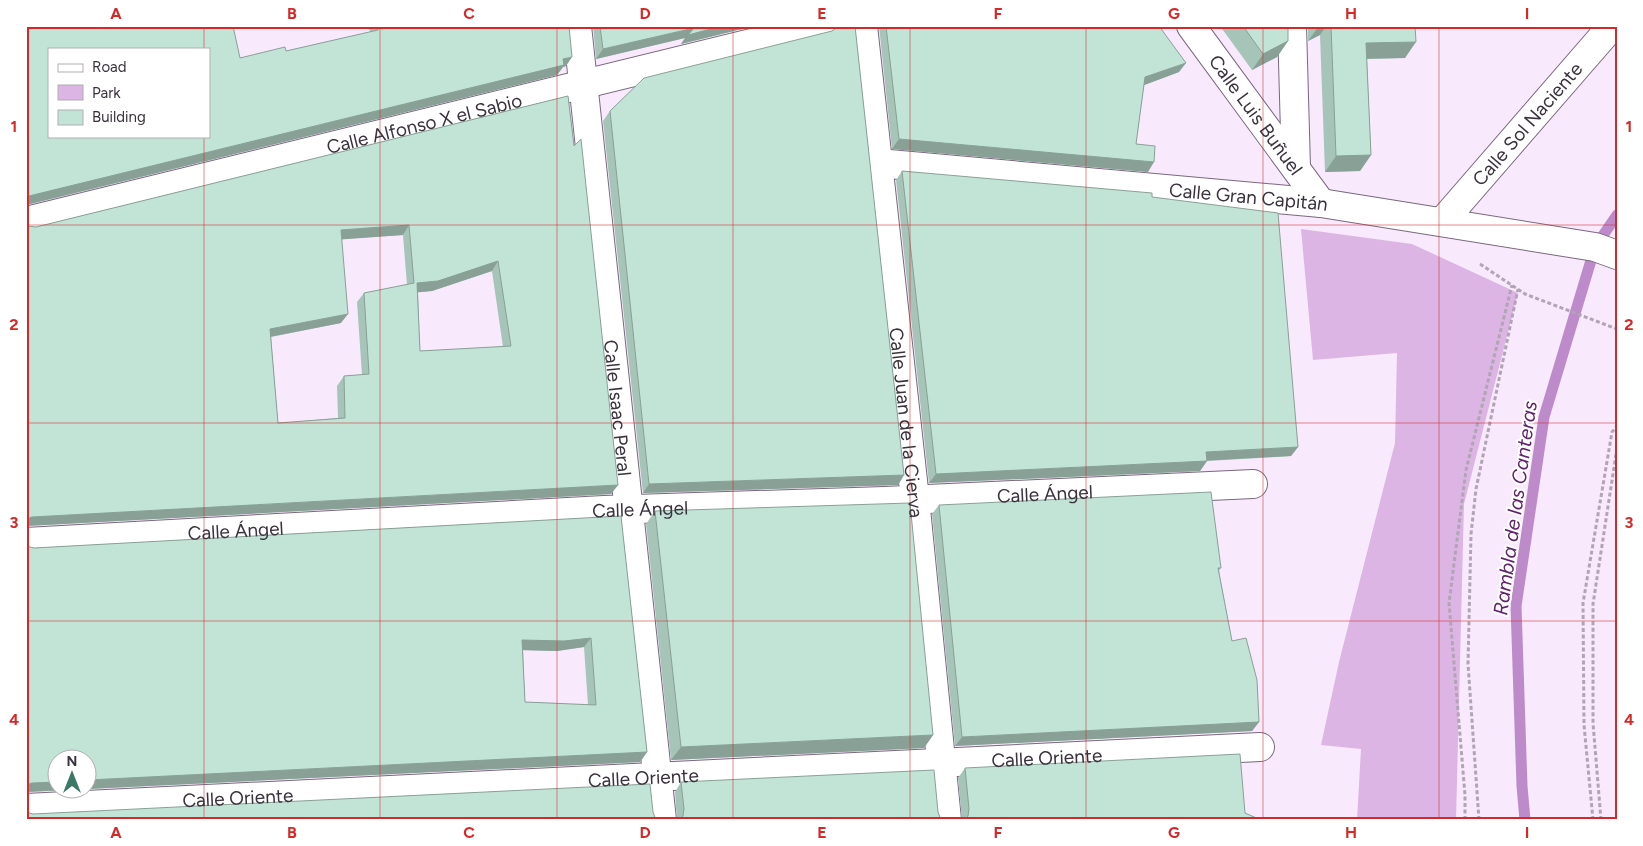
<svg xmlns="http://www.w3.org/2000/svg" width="1643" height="846" viewBox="0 0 1643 846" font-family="Figtree,sans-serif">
<rect width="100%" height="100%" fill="#f9e9fc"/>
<path fill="#dcb5e4" d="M 1301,229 L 1412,244 L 1518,293 L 1464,504 L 1456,820 L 1357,820 L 1361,749 L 1321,745 L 1339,662 L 1395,443 L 1397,353 L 1313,360 Z"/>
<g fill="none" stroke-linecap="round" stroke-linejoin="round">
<path stroke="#be8bca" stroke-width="11" d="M 1525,820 L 1522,786 L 1516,606 L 1544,417 L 1595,247 L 1617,215"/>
<defs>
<g id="street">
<path id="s1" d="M 577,26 L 662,820"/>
<path id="s2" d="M 863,26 L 915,499 L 947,820"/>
<path id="s3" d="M 1191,26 L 1321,203"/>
<path d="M 1292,26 L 1296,168"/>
<path id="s4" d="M 878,163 L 1321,203 L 1595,247 L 1617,255"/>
<path id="s5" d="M 26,221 L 821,26"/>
<path id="s6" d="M 1442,222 L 1612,26"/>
<path id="s7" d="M 26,542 L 604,510 L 885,501 L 1253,484"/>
<path id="s8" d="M 26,808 L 1260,747"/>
</g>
</defs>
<use href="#street" stroke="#7a687e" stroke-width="30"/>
<path stroke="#b1a4b4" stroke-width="3" stroke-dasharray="4 2.5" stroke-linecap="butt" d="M 1480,264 L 1525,294 L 1617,329
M 1465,820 L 1465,795 L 1449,603 L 1466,470 L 1512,285
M 1479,820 L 1468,664 L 1471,534 L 1476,489 L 1518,289
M 1593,820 L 1584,725 L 1583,603 L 1612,432 L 1617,426
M 1601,820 L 1593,723 L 1593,604 L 1617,448"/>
<use href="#street" stroke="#fff" stroke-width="28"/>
</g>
<path fill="#a7c4b9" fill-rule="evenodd" d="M 26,26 L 240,58 L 286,51 L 370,32 L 369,26 L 569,26 L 566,66 L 563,67 L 557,75 L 26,205 Z
M 593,26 L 754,26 L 681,44 L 685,38 L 596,59 Z
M 836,26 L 855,26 L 904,475 L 898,485 L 643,493 L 603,121 L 610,111 L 832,31 L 836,29 Z
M 879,26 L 1159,26 L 1179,72 L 1144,85 L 1136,144 L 1148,172 L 892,149 Z
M 1220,26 L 1288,26 L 1288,41 L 1277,57 L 1252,70 Z
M 1308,26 L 1415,26 L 1405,58 L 1367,59 L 1371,155 L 1360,171 L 1325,172 L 1320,35 L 1308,41 Z
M 568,96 L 618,485 L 611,494 L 26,526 L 28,226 L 36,227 ZM 403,235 L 407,285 L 364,293 L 357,302 L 362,375 L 344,376 L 337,386 L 338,418 L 278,423 L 271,337 L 341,323 L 342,239 ZM 492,271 L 503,347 L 420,351 L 418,292 L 432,291 Z
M 902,171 L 1152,197 L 1298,447 L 1291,456 L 1207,461 L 1200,471 L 929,483 L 896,180 Z
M 939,505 L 1221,568 L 1219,571 L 1232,641 L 1259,722 L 1252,731 L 955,746 L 932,514 Z
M 655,511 L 933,735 L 924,748 L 671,760 L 646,524 Z
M 621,516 L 647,752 L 640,762 L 26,792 L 26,546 L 34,548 ZM 584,647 L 588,705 L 525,702 L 523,650 L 557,651 Z
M 965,768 L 1245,813 L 1261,820 L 962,820 L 958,778 Z
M 681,782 L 938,812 L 941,820 L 677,820 L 675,792 Z"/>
<path fill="#88a096" d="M 722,26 L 754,26 L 681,44 L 685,38 L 596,59 L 603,49 L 694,28 Z
M 1319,26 L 1326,26 L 1320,35 L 1308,41 Z
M 1288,41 L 1277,57 L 1252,70 L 1263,54 Z
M 1416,42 L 1405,58 L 1355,59 L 1366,43 Z
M 572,57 L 566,66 L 563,67 L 557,75 L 26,205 L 26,198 L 29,196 Z
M 1186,63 L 1179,72 L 1139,87 L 1145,77 Z
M 899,139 L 1154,162 L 1148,172 L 892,149 Z
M 1371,155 L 1360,171 L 1325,172 L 1336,156 Z
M 409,225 L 403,235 L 334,240 L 341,230 Z
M 498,261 L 492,271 L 432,291 L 411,293 L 417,283 Z
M 348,314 L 341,323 L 264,338 L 270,329 Z
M 1298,447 L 1291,456 L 1199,461 L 1206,452 Z
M 1207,461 L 1200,471 L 929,483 L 936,474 Z
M 904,475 L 898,485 L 643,493 L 649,484 Z
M 618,485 L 611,494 L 26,526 L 26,519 L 32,517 Z
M 591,638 L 584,647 L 557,651 L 516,650 L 522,640 Z
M 1259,722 L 1252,731 L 955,746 L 962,737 Z
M 933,735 L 924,748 L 671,760 L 681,747 Z
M 647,752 L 640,762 L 26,792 L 26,785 L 32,783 L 58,782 L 58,788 L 88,788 L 88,780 Z"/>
<path fill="#c2e4d7" stroke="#88a096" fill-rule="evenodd" d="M 26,26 L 233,26 L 240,58 L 285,47 L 286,51 L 378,30 L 377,26 L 569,26 L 572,57 L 563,59 L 564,65 L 29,196 L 26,198 ZM 49,49 L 209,49 L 209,136 L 49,136 Z
M 600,26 L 722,26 L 688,35 L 694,28 L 603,49 Z
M 839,26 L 855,26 L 904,475 L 649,484 L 610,111 L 644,78 L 832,31 Z
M 886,26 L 1159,26 L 1186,63 L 1145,77 L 1136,144 L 1155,146 L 1154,162 L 899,139 Z
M 1243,26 L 1288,26 L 1288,41 L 1263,54 Z
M 1331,26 L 1415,26 L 1416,42 L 1366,43 L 1371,155 L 1336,156 Z
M 568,96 L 574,146 L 581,139 L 618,485 L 32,517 L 26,519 L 26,225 L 28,226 L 36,227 ZM 409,225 L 414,283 L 364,293 L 369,374 L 344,376 L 345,418 L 278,423 L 270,329 L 348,314 L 341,230 ZM 498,261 L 511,346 L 420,351 L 417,283 L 438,281 Z
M 902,171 L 1152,193 L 1152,197 L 1278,213 L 1298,447 L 1206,452 L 1207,461 L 936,474 Z
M 1211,492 L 1221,568 L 1218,568 L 1232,641 L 1246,638 L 1257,680 L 1259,722 L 962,737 L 939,505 Z
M 910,503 L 933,735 L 681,747 L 655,511 Z
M 621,516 L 647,752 L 88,780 L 88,758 L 58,758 L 58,782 L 32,783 L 26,785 L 26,546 L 34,548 ZM 591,638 L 596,705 L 525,702 L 522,640 L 564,641 Z
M 1240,754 L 1245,813 L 1261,820 L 965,820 L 968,816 L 969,809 L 965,768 Z
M 934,770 L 938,812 L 941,820 L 680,820 L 683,816 L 684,809 L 681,782 Z
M 650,784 L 653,812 L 656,820 L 26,820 L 26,812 L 33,814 Z"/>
<path fill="none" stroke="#d62828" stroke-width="1" stroke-opacity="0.55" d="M 204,26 L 204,49M 380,26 L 380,820M 557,26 L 557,820M 733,26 L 733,820M 910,26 L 910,820M 1086,26 L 1086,820M 1263,26 L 1263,820M 1439,26 L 1439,820M 204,136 L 204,820M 26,225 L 1617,225M 26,423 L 1617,423M 26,621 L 1617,621"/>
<g text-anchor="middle" stroke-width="4" stroke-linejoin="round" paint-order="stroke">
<g font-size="19" fill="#3a323c" stroke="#fff">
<text dy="7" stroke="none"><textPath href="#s3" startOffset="110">Calle Luis Buñuel</textPath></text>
<text dy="7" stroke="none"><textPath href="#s5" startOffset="410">Calle Alfonso X el Sabio</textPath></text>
<text dy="7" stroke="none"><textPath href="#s6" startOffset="130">Calle Sol Naciente</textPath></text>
<text dy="7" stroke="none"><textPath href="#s4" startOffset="372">Calle Gran Capitán</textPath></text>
<text dy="7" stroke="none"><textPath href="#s1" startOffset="384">Calle Isaac Peral</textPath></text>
<text dy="7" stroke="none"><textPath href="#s2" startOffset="399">Calle Juan de la Cierva</textPath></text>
<text dy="7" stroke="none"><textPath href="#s7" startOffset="1020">Calle Ángel</textPath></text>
<text dy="7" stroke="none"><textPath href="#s7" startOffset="615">Calle Ángel</textPath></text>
<text dy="7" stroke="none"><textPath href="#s7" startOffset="210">Calle Ángel</textPath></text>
<text dy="7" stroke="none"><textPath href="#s8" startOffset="1022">Calle Oriente</textPath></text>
<text dy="7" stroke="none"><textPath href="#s8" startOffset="618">Calle Oriente</textPath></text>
<text dy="7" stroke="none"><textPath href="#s8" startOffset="212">Calle Oriente</textPath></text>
</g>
<g font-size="20" font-style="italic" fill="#61226e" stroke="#fff">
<text transform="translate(1515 508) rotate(-82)" y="7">Rambla de las Canteras</text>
</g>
</g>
<rect width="1643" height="846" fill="none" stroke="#ffffff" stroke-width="55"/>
<rect x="48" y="48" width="162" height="90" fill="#ffffff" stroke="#b0adb1"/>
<rect x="58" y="64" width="25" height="8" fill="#ffffff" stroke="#b0adb1"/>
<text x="92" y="72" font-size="15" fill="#3a323c">Road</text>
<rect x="58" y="85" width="25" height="15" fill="#dcb5e4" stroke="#b0adb1"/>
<text x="92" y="98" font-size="15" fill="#3a323c">Park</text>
<rect x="58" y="110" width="25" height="15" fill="#c2e4d7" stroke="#b0adb1"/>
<text x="92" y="122" font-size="15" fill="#3a323c">Building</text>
<g transform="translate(72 774)"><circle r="24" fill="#ffffff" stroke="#b0adb1"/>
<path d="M0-4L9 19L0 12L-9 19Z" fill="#3b7966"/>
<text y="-8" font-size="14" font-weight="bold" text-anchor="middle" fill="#3a323c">N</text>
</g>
<rect x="28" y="28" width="1588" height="790" fill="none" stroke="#d62828" stroke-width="2"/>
<g font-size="16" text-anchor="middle" font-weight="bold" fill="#d62828">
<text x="116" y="19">A</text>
<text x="292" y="19">B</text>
<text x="469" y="19">C</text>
<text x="645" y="19">D</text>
<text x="822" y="19">E</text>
<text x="998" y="19">F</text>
<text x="1174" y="19">G</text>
<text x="1351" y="19">H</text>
<text x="1527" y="19">I</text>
<text x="14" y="132">1</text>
<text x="1629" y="132">1</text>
<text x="14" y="330">2</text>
<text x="1629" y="330">2</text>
<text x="14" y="528">3</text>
<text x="1629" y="528">3</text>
<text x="14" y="725">4</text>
<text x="1629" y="725">4</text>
<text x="116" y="838">A</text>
<text x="292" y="838">B</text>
<text x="469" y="838">C</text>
<text x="645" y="838">D</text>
<text x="822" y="838">E</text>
<text x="998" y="838">F</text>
<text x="1174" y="838">G</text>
<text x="1351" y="838">H</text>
<text x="1527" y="838">I</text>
</g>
</svg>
